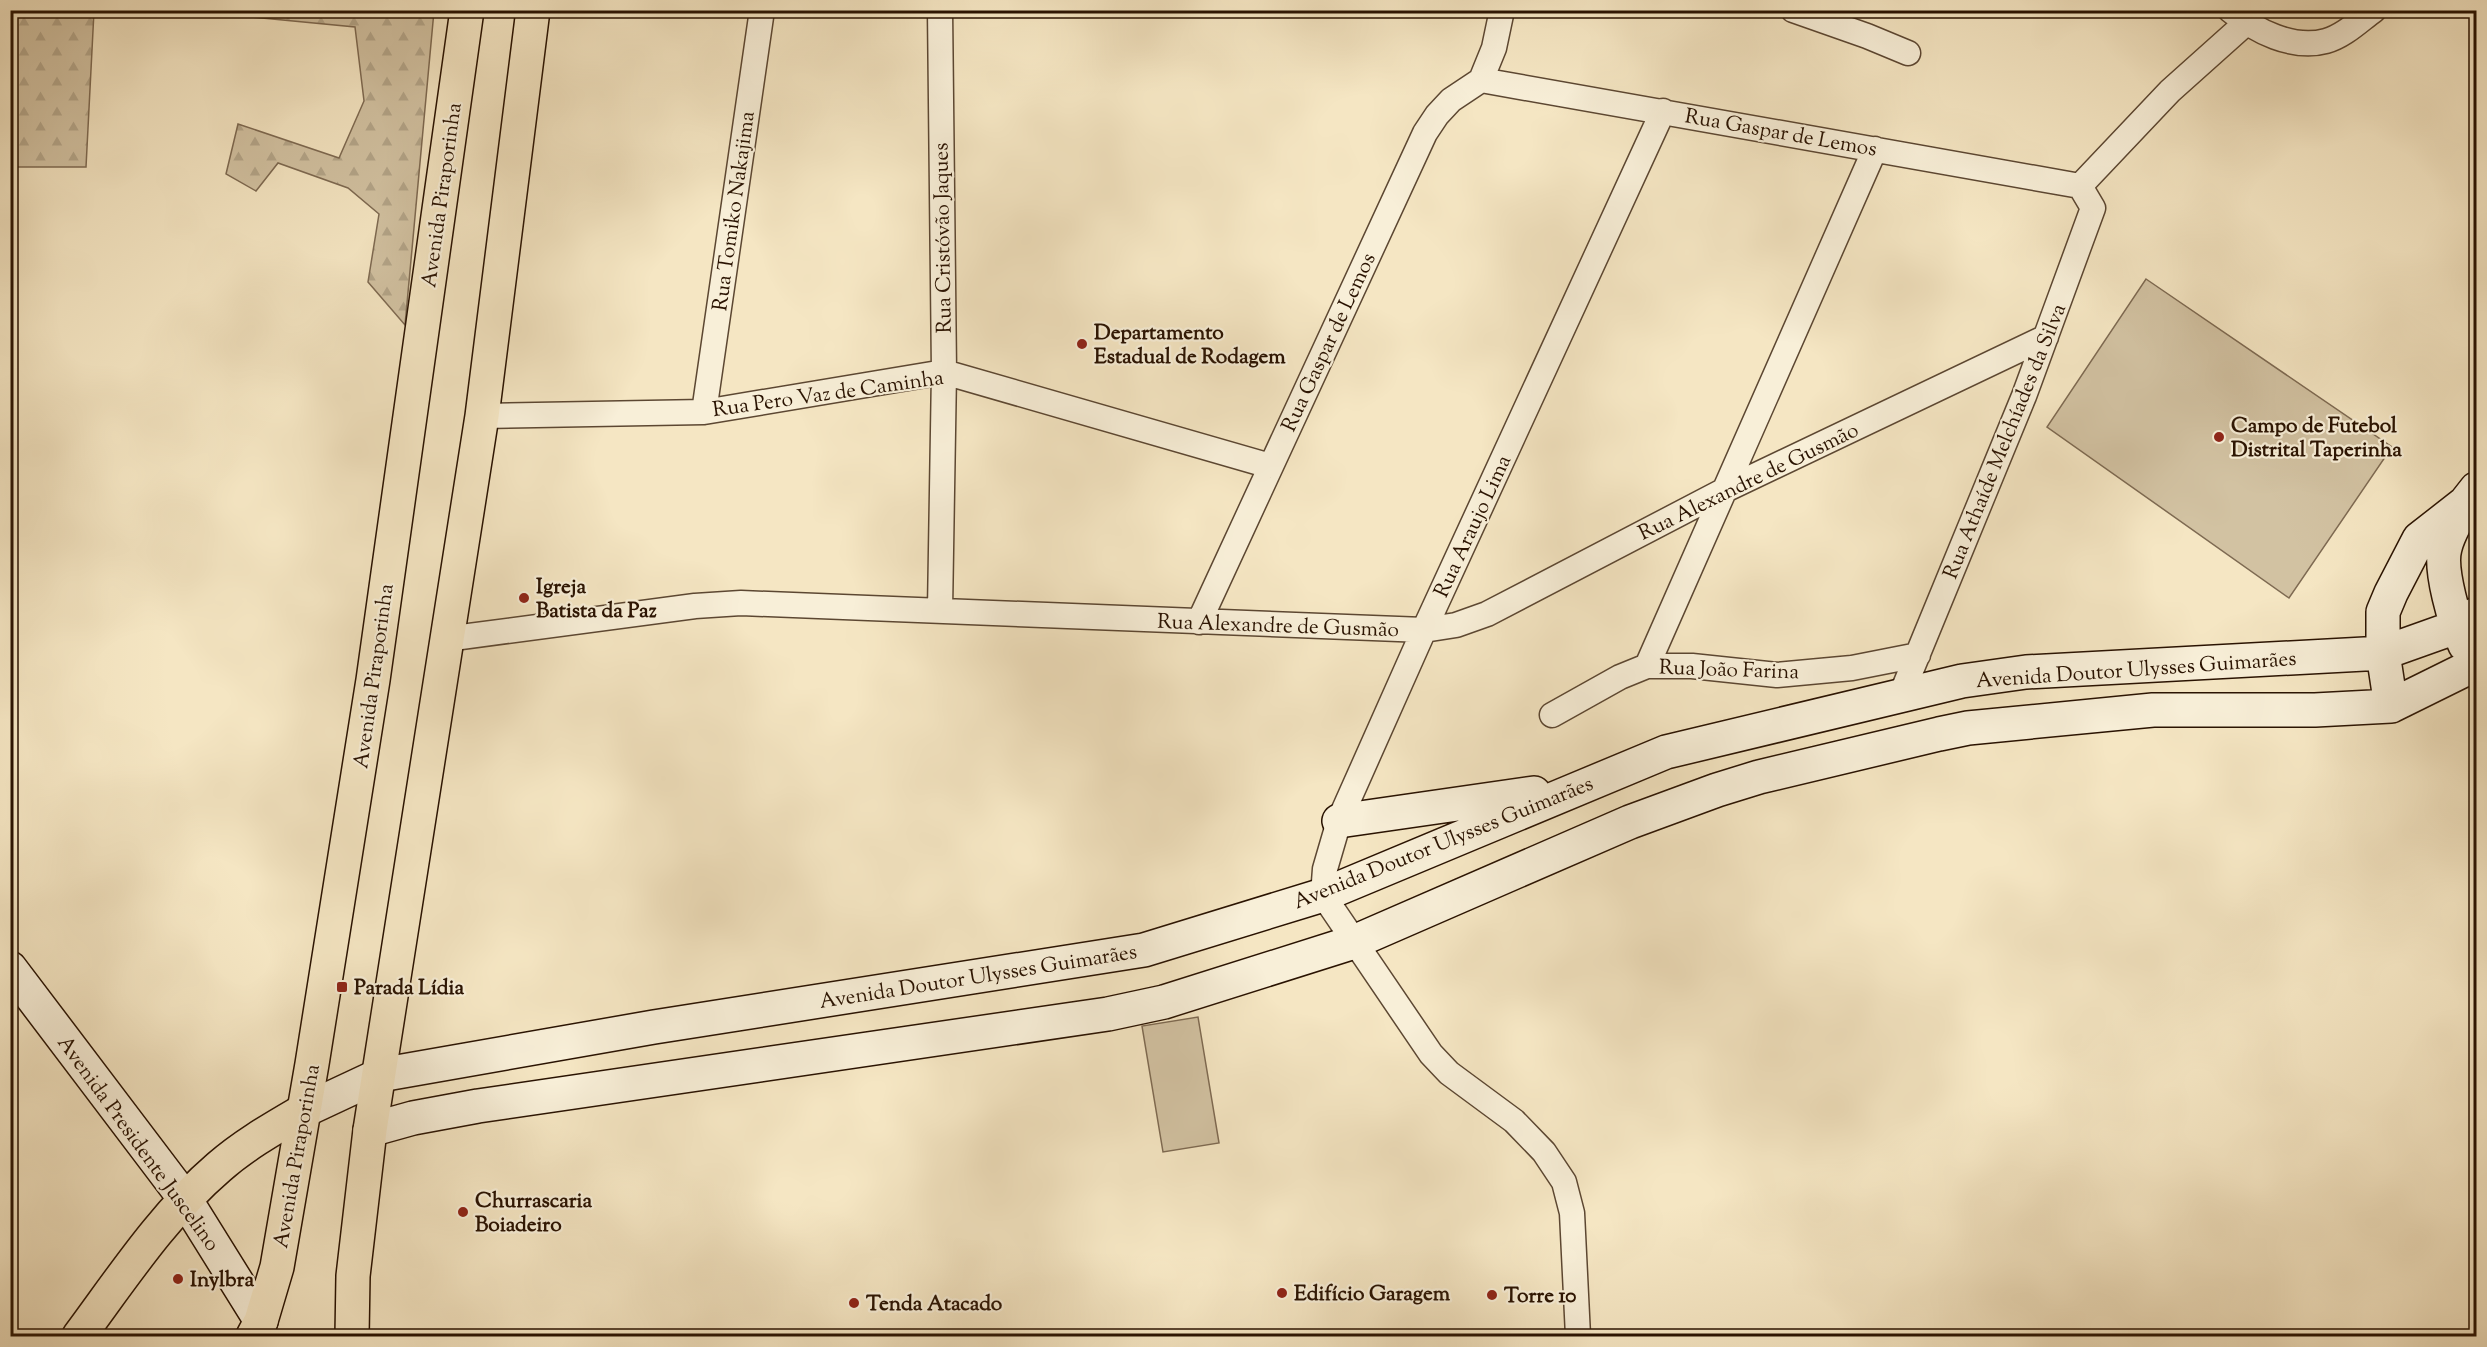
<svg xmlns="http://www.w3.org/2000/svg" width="2487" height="1347" viewBox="0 0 2487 1347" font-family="'Sorts Mill Goudy',serif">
<defs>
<pattern id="forest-firs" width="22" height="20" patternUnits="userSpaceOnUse" patternTransform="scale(1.5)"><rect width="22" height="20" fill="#d2c2a2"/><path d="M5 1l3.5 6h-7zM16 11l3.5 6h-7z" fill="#b4a68a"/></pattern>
</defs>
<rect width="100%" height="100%" fill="#f5e6c3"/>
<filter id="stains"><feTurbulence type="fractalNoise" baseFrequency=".00333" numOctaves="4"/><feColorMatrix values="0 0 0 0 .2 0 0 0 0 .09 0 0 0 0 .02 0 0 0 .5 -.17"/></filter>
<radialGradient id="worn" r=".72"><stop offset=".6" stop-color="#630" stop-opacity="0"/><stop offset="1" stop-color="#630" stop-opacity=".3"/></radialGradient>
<path fill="url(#forest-firs)" stroke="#7e6a52" stroke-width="1.5" d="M 11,10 L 94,11 L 86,167 L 11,167 Z
M 241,11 L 434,11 L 405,325 L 368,282 L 379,214 L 348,188 L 278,163 L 256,191 L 226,174 L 238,124 L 339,158 L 364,101 L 355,27 L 241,16 Z"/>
<path fill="#d2c2a2" stroke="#7e6a52" stroke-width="1.5" d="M 2146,279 L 2392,447 L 2289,598 L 2047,427 Z
M 1198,1017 L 1219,1143 L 1163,1152 L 1142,1026 Z"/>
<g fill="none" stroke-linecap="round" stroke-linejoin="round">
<defs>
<path id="street" d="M 940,10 L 944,372 L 940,610
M 1793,10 L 1867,36 L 1908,53
M 2230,10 C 2255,31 2293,50 2326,41 C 2344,36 2359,21 2374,10
M 1481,80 L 2080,186
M 2080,186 L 2170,91 L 2246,23
M 704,412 L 762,10
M 482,416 L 704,412 L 944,372 L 1270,466
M 1199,622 L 1425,133 L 1437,115 L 1451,100 L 1481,80 L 1494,48 L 1502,10
M 446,639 L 695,606 L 741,603 L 1424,630 L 1456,625 L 1487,614 L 1725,490 L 2046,337
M 1647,666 L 1875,149
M 1901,695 L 2024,396 L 2093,208 L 2080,186
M 1552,715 L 1620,677 L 1647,666 L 1692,666 L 1777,675 L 1852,668 L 1918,655
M 1578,1336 L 1572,1213 L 1564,1182 L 1544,1152 L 1514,1121 L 1449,1073 L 1431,1054 L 1323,895 L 1325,869 L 1339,821 L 1424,630 L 1663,111"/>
<path id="secondary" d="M 2462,508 C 2457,521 2448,534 2445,548 C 2439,569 2455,624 2465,645
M 2391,706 L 2383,653 L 2383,612 L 2391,593 L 2419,539 L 2465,503 L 2476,489
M 1339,821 L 1534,793
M 10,968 L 185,1199 L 261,1321
M 303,1111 L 380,1075 L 654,1027 L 1144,950 L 1323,895 L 1666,752 L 1962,681 L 2026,672 L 2383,653 L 2456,627 L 2476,614
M 370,1130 L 413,1118 L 478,1106 L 1108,1014 L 1164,1002 L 1354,942 L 1630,822 L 1717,790 L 1759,777 L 1939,734 L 1968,728 L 2153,710 L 2315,710 L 2391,706 L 2476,664"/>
<path id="primary" d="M 253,1336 L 261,1321 L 277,1267 L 312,1064 L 373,680 L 467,10
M 352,1336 L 353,1276 L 370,1130 L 482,416 L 533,10"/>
<path id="highway" d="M 79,1336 C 122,1278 163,1215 219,1167 C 244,1145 274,1128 303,1111"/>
</defs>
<use href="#street" stroke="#5c4732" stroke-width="27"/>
<use href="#secondary" stroke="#291201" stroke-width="36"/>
<use href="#primary" stroke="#291201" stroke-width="36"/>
<use href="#highway" stroke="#291201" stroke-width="36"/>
<use href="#street" stroke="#f8efd8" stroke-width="24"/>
<use href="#secondary" stroke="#f8efd8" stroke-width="33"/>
<use href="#primary" stroke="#f5e6c3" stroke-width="33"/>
<use href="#highway" stroke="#f5e6c3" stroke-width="33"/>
</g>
<g fill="#8f2418" stroke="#f8efd8" stroke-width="2">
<circle cx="1082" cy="344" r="6"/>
<circle cx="2219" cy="437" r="6"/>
<circle cx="524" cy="598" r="6"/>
<rect x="336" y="981" width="12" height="12" rx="3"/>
<circle cx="463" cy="1212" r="6"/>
<circle cx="178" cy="1279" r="6"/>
<circle cx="1282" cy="1293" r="6"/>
<circle cx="1492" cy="1295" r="6"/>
<circle cx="854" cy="1303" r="6"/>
</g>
<g text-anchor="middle" stroke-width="4.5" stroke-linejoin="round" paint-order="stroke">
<g font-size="21" fill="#291201" stroke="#f8efd8">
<text transform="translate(1781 132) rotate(10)" y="7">Rua Gaspar de Lemos</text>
<text transform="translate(441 195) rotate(-82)" y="7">Avenida Piraporinha</text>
<text transform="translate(733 211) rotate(-82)" y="7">Rua Tomiko Nakajima</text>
<text transform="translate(942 238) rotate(-91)" y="7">Rua Cristóvão Jaques</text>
<text transform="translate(1328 342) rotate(-65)" y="7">Rua Gaspar de Lemos</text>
<text transform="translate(828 393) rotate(-8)" y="7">Rua Pero Vaz de Caminha</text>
<text transform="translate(2004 441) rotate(-68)" y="7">Rua Athaíde Melchíades da Silva</text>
<text transform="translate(1748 481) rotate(-26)" y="7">Rua Alexandre de Gusmão</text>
<text transform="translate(1472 526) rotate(-65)" y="7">Rua Araujo Lima</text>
<text transform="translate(1278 625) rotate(2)" y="7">Rua Alexandre de Gusmão</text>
<text transform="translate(1729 669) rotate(2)" y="7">Rua João Farina</text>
<text transform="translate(2136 669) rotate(-4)" y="7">Avenida Doutor Ulysses Guimarães</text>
<text transform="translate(373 676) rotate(-82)" y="7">Avenida Piraporinha</text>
<text transform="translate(1443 842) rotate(-22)" y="7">Avenida Doutor Ulysses Guimarães</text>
<text transform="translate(978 976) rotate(-9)" y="7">Avenida Doutor Ulysses Guimarães</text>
<text transform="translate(139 1143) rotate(54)" y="7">Avenida Presidente Juscelino</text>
<text transform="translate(296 1156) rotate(-80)" y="7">Avenida Piraporinha</text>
</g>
<g font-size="21" font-weight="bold" fill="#291201" stroke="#f8efd8" text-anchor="start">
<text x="1094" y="339">Departamento<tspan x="1094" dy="24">Estadual de Rodagem</tspan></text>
<text x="2231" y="432">Campo de Futebol<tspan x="2231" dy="24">Distrital Taperinha</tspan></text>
<text x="536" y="593">Igreja<tspan x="536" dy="24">Batista da Paz</tspan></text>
<text x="354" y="994">Parada Lídia</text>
<text x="475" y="1207">Churrascaria<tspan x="475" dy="24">Boiadeiro</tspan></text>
<text x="190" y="1286">Inylbra</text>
<text x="1294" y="1300">Edifício Garagem</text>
<text x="1504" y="1302">Torre 10</text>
<text x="866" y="1310">Tenda Atacado</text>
</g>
</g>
<rect width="2487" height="1347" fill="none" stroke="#f5e6c3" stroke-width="36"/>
<rect x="12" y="12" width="2463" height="1323" fill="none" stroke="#291201" stroke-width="3"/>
<rect x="18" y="18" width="2451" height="1311" fill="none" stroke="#291201" stroke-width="1.5"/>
<rect width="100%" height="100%" filter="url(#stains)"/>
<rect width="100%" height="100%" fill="url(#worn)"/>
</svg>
